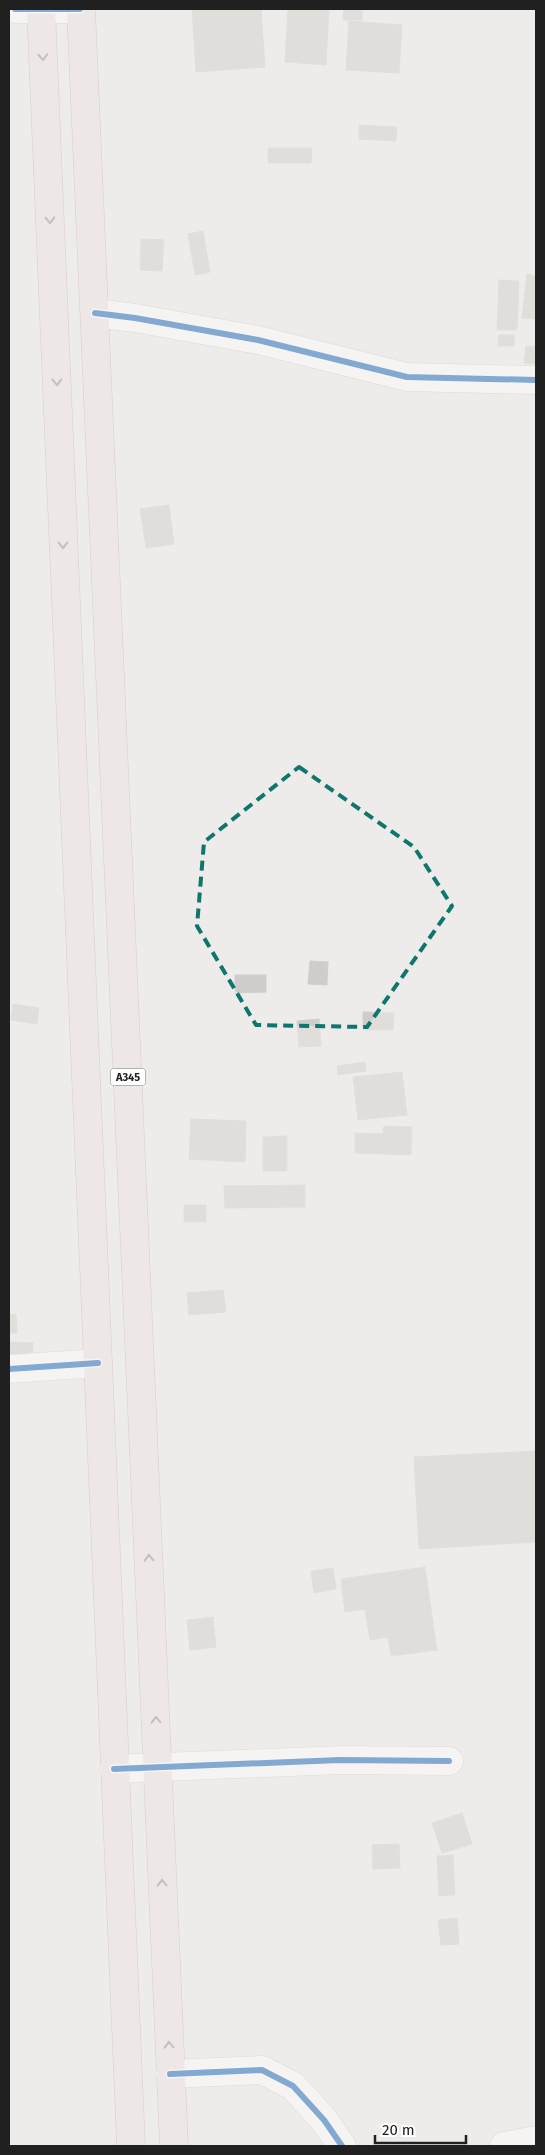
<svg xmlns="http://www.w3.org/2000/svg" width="545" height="2155" viewBox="0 0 545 2155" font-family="'Fira Sans',sans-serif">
<rect width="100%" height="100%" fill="#eeecea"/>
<path fill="#cfcdcb" stroke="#d1cecb" d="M 192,9 L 261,9 L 265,67 L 196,72 Z
M 288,9 L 329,9 L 326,65 L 285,62 Z
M 344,9 L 362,9 L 362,20 L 343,20 Z
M 349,21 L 402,25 L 399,73 L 346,70 Z
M 359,125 L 397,127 L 396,141 L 359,139 Z
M 268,148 L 312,148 L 311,163 L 268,163 Z
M 203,231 L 210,272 L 195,275 L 188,234 Z
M 141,239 L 164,240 L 162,271 L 140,270 Z
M 527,274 L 536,276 L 536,319 L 522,318 Z
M 499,280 L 519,281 L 517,330 L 497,330 Z
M 499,335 L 514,335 L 514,346 L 498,346 Z
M 526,346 L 536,347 L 536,364 L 524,363 Z
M 169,505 L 174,544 L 146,548 L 140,509 Z
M 310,961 L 328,962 L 327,985 L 308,984 Z
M 235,975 L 266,975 L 266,992 L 235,993 Z
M 13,1004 L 39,1008 L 37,1024 L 11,1020 Z
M 363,1012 L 394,1013 L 393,1030 L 363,1030 Z
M 319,1019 L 321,1046 L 299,1047 L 297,1021 Z
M 365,1062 L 366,1071 L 338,1075 L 337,1066 Z
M 402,1072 L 407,1115 L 358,1120 L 353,1077 Z
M 191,1119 L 246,1121 L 245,1162 L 189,1159 Z
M 384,1126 L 412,1127 L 411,1155 L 355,1153 L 355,1133 L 383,1134 Z
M 287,1136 L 287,1171 L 263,1171 L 263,1137 Z
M 305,1185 L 305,1207 L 225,1208 L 224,1186 Z
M 184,1205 L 206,1205 L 206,1222 L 184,1222 Z
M 223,1290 L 226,1312 L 189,1315 L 187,1293 Z
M 16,1314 L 17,1333 L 9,1333 L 9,1315 Z
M 9,1342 L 33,1343 L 32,1362 L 9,1361 Z
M 536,1451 L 536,1542 L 419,1549 L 414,1457 Z
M 425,1567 L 437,1650 L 391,1656 L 388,1637 L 370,1640 L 365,1609 L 345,1612 L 341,1579 Z
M 333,1568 L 336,1589 L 314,1593 L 311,1571 Z
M 213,1617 L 216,1647 L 190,1650 L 187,1620 Z
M 462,1813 L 472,1844 L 442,1853 L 432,1823 Z
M 399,1844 L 400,1868 L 373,1869 L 372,1845 Z
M 453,1855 L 455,1895 L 439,1896 L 437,1856 Z
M 457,1918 L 459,1944 L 441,1945 L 438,1920 Z"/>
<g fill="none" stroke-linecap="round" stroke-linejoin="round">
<defs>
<path id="street" d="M 15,9 L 80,9
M 95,313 L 135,318 L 258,340 L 407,377 L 536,380
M 9,1369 L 98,1363
M 114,1769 L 340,1760 L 449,1761
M 170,2074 L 262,2070 L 293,2086 L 324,2120 L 342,2146
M 504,2146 L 536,2140"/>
<path id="highway" d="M 41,9 L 131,2146
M 81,9 L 174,2146"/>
</defs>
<use href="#street" stroke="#c4c3c2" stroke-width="29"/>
<use href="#highway" stroke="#c0a3ab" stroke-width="29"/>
<use href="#street" stroke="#fcfcfc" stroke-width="28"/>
<use href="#highway" stroke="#eae1e2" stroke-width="28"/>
<defs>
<path id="cycleway" d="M 15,9 L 80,9
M 95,313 L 135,318 L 258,340 L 407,377 L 536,380
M 9,1369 L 98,1363
M 114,1769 L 340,1760 L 449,1761
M 170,2074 L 262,2070 L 293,2086 L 324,2120 L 342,2146"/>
</defs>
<use href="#cycleway" stroke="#fff" stroke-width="9"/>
<use href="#cycleway" stroke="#0057b8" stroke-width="6"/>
</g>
<defs><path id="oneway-chevron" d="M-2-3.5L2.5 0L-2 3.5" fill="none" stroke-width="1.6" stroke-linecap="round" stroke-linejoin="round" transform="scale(1.25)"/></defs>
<g stroke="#8f8a8b">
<use href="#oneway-chevron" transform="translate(43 57) rotate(87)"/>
<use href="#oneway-chevron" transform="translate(50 220) rotate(88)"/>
<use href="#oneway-chevron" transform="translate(57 382) rotate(88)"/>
<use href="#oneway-chevron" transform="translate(63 545) rotate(88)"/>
<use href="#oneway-chevron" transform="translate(149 1558) rotate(-92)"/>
<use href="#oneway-chevron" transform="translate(156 1720) rotate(-92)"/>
<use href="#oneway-chevron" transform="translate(162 1883) rotate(-92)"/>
<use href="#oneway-chevron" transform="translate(169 2045) rotate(-92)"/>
</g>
<path d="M0 0H545V2155H0ZM 299,767 L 414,847 L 452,906 L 367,1027 L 256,1025 L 197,926 L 204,842 Z" fill="#eeecea" fill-opacity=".55" fill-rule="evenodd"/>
<path fill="none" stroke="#0f766e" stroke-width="4" stroke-dasharray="10 6" stroke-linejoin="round" d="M 299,767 L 414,847 L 452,906 L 367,1027 L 256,1025 L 197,926 L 204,842 Z"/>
<g text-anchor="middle" stroke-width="5" stroke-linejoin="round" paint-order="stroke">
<rect fill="#fff" stroke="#636363" stroke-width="1" x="110.5" y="1068.5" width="35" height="17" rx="4"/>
<g font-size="11" font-weight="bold" fill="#202020">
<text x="128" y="1081">A345</text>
</g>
</g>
<rect width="545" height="2155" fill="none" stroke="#202020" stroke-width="20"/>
<path d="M375 2135v8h91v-8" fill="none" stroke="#202020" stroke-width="2.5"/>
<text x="382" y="2135" font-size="15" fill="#202020" stroke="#ffffff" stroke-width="4" paint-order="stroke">20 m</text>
</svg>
